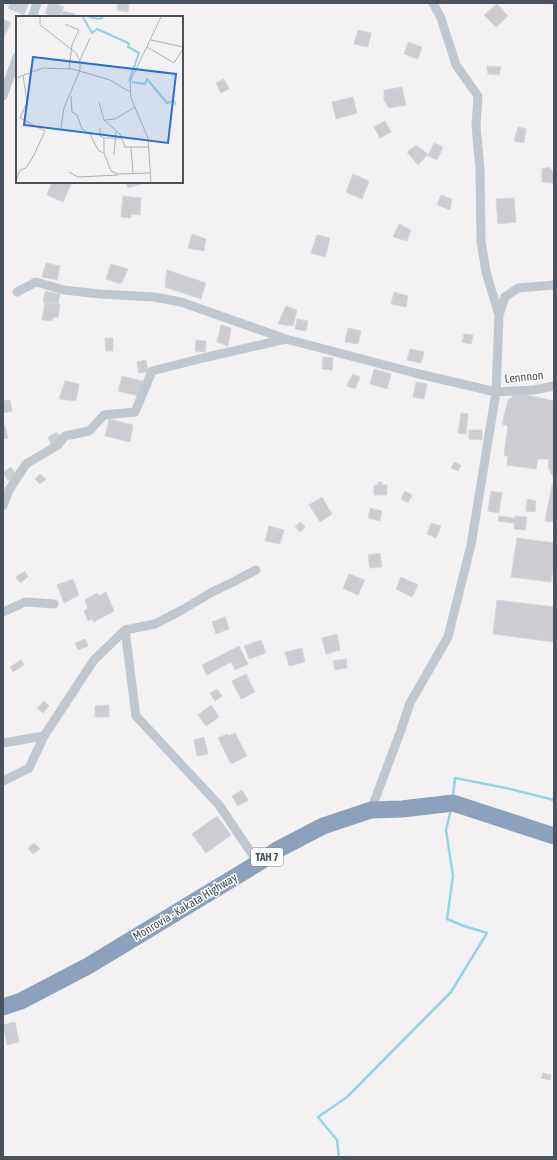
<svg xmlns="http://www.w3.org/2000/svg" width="557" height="1160" viewBox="0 0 557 1160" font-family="'Asap Condensed',sans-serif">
<rect width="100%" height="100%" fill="#f3f1f1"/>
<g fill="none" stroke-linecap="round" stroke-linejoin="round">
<path stroke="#93d4e7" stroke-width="2.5" d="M 453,796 L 455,778 L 506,788 L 554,800
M 339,1157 L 337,1140 L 318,1117 L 347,1097 L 451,992 L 487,933 L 464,926 L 447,919 L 453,876 L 446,830 L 451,809"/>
</g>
<path fill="#cbcdd3" stroke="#d5d7db" d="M 10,3 L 29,3 L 24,15 L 8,8 Z
M 49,3 L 55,3 L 64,7 L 59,17 L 53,17 L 45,13 Z
M 118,3 L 129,3 L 128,12 L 117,10 Z
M 497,4 L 508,16 L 496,27 L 484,15 Z
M 62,11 L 75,14 L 75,17 L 61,17 Z
M 3,19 L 11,23 L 3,39 Z
M 358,30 L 371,33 L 368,47 L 354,44 Z
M 408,42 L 422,47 L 418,59 L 404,54 Z
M 487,66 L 501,67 L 499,75 L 488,74 Z
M 224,79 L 229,89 L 221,93 L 216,83 Z
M 402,87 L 406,105 L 389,108 L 384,100 L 384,90 Z
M 353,97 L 357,113 L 336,119 L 332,102 Z
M 385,121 L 391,132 L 380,138 L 374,127 Z
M 518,127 L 526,129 L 524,143 L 514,141 Z
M 434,143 L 443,147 L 437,160 L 428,156 Z
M 416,145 L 428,154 L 418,165 L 407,152 Z
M 549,167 L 554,174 L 553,183 L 542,182 L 542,169 Z
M 353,174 L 369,181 L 362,199 L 346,192 Z
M 52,182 L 72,182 L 63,202 L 47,195 Z
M 126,182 L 143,182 L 144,183 L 128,188 Z
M 441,195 L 452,199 L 450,210 L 437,205 Z
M 123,196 L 141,198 L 140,215 L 131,214 L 131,218 L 121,217 Z
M 514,198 L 516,222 L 498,224 L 496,199 Z
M 399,224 L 411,230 L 407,241 L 393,237 Z
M 192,234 L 206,239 L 204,251 L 188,248 Z
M 317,235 L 330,238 L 325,257 L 311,253 Z
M 46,263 L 60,266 L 57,280 L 42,277 Z
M 111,264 L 128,269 L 121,284 L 106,279 Z
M 167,270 L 206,283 L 201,299 L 165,287 Z
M 45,291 L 60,294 L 58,304 L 43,302 Z
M 394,292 L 408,296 L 406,307 L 391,304 Z
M 45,302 L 60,304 L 58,318 L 53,317 L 52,321 L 42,320 Z
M 286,306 L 297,310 L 293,326 L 278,324 Z
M 297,319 L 308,321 L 306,331 L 295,329 Z
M 221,325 L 231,328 L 228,346 L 217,342 Z
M 348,328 L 361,331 L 358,344 L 345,342 Z
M 464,334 L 473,335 L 471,344 L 462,342 Z
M 105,338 L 113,338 L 113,351 L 106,351 Z
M 196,340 L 206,341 L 205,352 L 195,351 Z
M 410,349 L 424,352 L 421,363 L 407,360 Z
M 323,357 L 333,358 L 332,370 L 322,369 Z
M 146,360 L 148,372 L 139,373 L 137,362 Z
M 374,369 L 391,374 L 387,389 L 370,384 Z
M 353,374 L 360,377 L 355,389 L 347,386 Z
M 122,376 L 143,381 L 140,396 L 118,391 Z
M 65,381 L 79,384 L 76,401 L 59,399 Z
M 416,382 L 427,384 L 424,399 L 413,397 Z
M 517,393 L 554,401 L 554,477 L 552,475 L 548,467 L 549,459 L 538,459 L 536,469 L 507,465 L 508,456 L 504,456 L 508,426 L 502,424 L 508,400 Z
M 10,400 L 12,411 L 3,413 L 3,401 Z
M 461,413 L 468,414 L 466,434 L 458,433 Z
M 109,419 L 133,425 L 130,442 L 105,436 Z
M 5,425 L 8,438 L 3,439 L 3,426 Z
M 469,430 L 482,430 L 482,440 L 469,439 Z
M 57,432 L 61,438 L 51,444 L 48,437 Z
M 454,462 L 461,465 L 458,471 L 451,468 Z
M 11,467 L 15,473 L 16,472 L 18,474 L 8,481 L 3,472 Z
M 40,474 L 46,479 L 40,484 L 35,479 Z
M 378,482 L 382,482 L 382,485 L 387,485 L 387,495 L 374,495 L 374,485 L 378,485 Z
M 552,485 L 554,486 L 554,522 L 545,521 Z
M 405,491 L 412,495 L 408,503 L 401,499 Z
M 491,491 L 502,493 L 499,513 L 488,511 Z
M 322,497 L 332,514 L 320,522 L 309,505 Z
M 527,499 L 536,501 L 535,512 L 526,511 Z
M 370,508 L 382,511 L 380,521 L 368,518 Z
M 499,516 L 515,518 L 515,516 L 527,517 L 525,530 L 514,529 L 515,523 L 498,521 Z
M 301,522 L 305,527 L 300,532 L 295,526 Z
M 431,523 L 441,526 L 436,538 L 427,534 Z
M 269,526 L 284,530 L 280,544 L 265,541 Z
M 517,538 L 554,543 L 554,560 L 551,582 L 511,577 Z
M 380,553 L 382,567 L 370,568 L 368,555 Z
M 25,571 L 28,577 L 20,583 L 16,577 Z
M 349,574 L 365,580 L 358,595 L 343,588 Z
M 401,577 L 418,585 L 412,597 L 396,589 Z
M 73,579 L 79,595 L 64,603 L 57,585 Z
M 106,592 L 114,611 L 94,622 L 92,619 L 88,621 L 84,611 L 88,609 L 85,600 L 97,593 L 99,596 Z
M 497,600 L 554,607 L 554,642 L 493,634 Z
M 225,617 L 229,629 L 216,634 L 212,622 Z
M 337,634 L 340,650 L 326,654 L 322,638 Z
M 85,639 L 88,646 L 78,650 L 75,643 Z
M 261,640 L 266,653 L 249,659 L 244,646 Z
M 239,646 L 248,664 L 235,670 L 231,662 L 207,675 L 202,665 Z
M 302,648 L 305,662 L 289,666 L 285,652 Z
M 346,659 L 347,668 L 335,670 L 333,661 Z
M 21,660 L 24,665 L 13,672 L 10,667 Z
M 246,674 L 255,692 L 241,699 L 232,681 Z
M 217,689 L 222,696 L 215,701 L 210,693 Z
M 44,701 L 49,706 L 43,713 L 37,708 Z
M 109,705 L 109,717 L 95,717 L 95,706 Z
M 211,705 L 219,717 L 206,726 L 198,715 Z
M 235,733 L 247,756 L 231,764 L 218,738 L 227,734 L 228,736 Z
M 204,737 L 208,754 L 197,756 L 194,740 Z
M 242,790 L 248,800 L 238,806 L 232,796 Z
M 217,816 L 231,835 L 206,853 L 192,834 Z
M 34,843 L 40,849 L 33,854 L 28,848 Z
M 15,1022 L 19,1042 L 7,1045 L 3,1025 Z
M 543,1073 L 551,1075 L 550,1080 L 541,1078 Z"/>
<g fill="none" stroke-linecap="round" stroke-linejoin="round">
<path stroke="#c0c7ce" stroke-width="9" d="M 433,3 L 441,18 L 456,65 L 478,96 L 476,126 L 480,169 L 481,241 L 486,272 L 499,315
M 32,17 L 37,3
M 3,96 L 17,57
M 17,292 L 36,282 L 64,290 L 100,294 L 154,297 L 181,302 L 286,339 L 415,373 L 496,392 L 534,390 L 554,386
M 3,506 L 9,490 L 26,464 L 58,445 L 65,436 L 89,431 L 104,415 L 135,412 L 152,371 L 203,358 L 286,339
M 3,612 L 25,602 L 54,604
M 125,630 L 136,716 L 219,805 L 258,863
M 3,743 L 44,736
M 3,781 L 29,768 L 44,736 L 94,660 L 125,630 L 155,624 L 182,610 L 212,592 L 231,583 L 256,570
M 371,810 L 401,730 L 410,703 L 448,637 L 471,545 L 496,392 L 499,315 L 505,297 L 518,288 L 554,285"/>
<path stroke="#8ca2bc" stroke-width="17" d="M 3,1007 L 21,1001 L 88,966 L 258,863 L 277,850 L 323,826 L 371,810 L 402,809 L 453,803 L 554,836"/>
</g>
<g text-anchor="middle" stroke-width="3" stroke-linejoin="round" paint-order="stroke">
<rect fill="#fff" stroke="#80878e" stroke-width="1" x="251" y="848" width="32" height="18" rx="3"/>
<g font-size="11" font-weight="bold" fill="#4a535d">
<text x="267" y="861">TAH 7</text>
</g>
<g font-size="12" fill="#4a535d" stroke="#fff">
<text transform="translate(524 377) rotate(-6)" y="4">Lennnon</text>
<text transform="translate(185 907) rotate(-31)" y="4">Monrovia - Kakata Highway</text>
</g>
</g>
<g transform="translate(16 16)">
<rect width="167" height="167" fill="#f3f1f1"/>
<path fill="none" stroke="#93d4e7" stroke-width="2" d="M 67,1 L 76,17 L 81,13 L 110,26 L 113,28 L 112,31 L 123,37 L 113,65M 73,1 L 83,3 L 87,1M 116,66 L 129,68 L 131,63 L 151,87 L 158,85 L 160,89"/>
<path fill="none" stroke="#afb2b6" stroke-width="1" d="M 24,1 L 24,9 L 60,37 L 64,45 L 64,54 L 48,92 L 45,112M 49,8 L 63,14 L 56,29 L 53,52 L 94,64 L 114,76M 135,24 L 167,31M 131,31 L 158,47 L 167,33M 64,44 L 74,22M 0,62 L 27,52 L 54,53M 55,80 L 56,96 L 61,99 L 66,113 L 74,118 L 82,134 L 87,137M 83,86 L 88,104 L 104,118 L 109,131 L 133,131M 89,104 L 99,103 L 119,91M 84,112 L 84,120 L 88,122 L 88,137 L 95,155 L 102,158 L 134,157M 88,122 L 105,122M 115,132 L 117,157M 98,139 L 100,116M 53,156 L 62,161 L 102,159M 0,165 L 4,154 L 10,152 L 18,139 L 29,115 L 4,102 L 11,86 L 7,59M 135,166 L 132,122 L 115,82 L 114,66 L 145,1"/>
<path fill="#2570d9" fill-opacity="0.15" stroke="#2570d9" stroke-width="2" d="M 17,41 L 160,58 L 152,127 L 8,109 Z"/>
<rect width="167" height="167" fill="none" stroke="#4a535d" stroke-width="2"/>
</g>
<rect width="557" height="1160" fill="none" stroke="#4a535d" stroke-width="8"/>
</svg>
